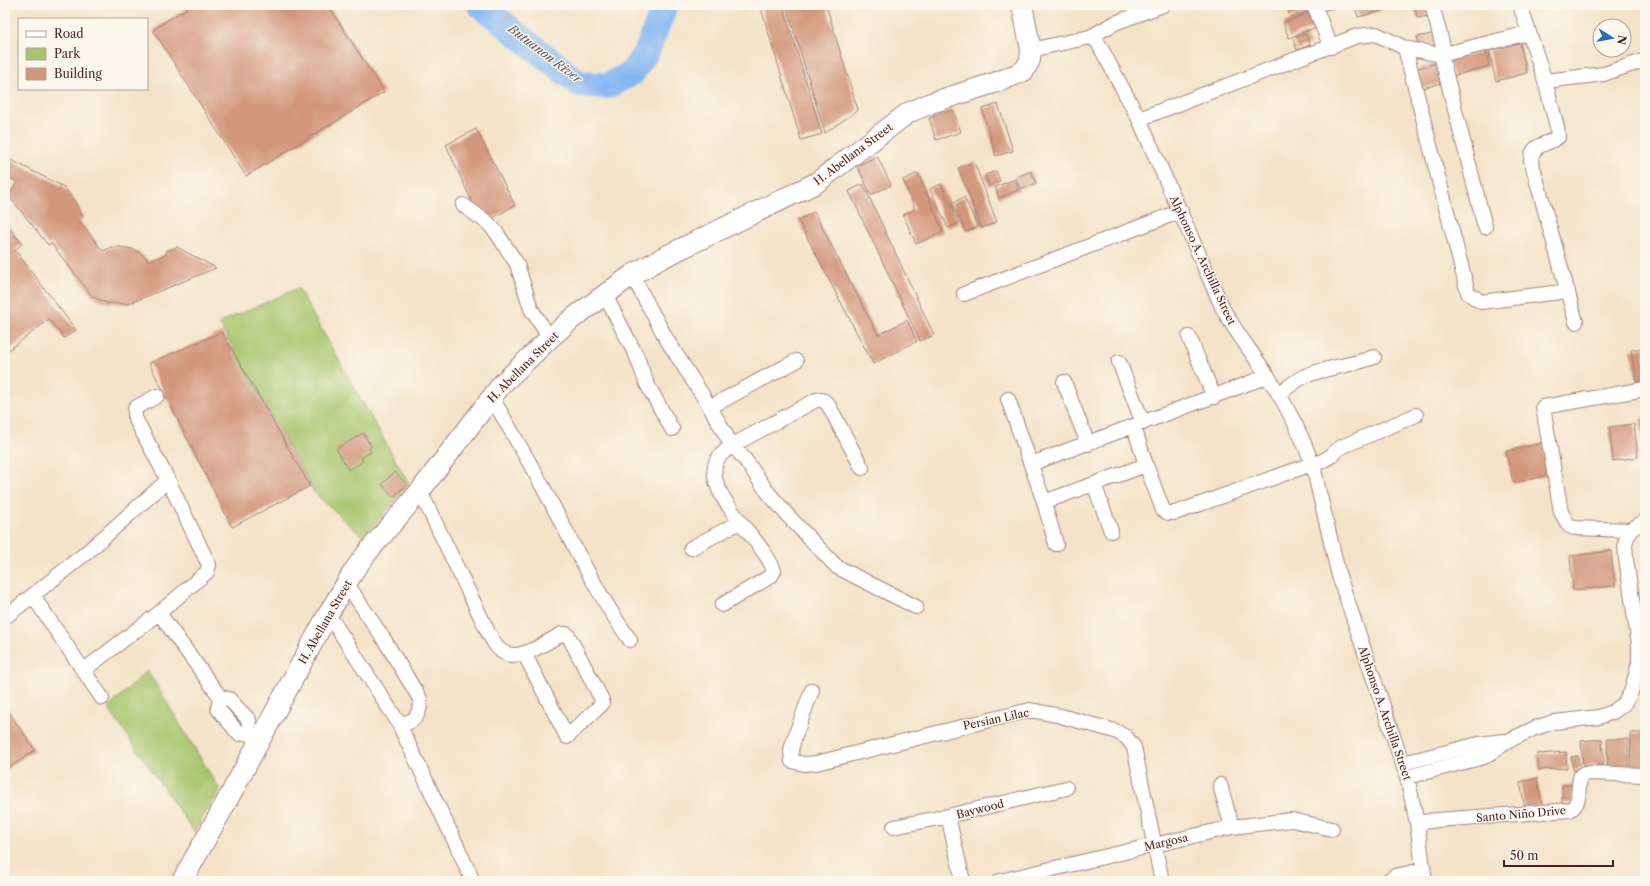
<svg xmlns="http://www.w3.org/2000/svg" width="1650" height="886" viewBox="0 0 1650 886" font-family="'Libre Caslon Text',serif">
<rect width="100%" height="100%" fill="#fbf7ec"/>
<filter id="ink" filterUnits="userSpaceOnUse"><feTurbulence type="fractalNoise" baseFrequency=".025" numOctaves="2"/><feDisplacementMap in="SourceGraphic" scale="8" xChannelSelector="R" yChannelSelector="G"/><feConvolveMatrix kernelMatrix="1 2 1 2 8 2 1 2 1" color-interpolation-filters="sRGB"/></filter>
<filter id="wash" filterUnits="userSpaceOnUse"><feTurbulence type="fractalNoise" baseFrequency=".012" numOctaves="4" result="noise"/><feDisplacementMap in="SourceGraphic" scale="16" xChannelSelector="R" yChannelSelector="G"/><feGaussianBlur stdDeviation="0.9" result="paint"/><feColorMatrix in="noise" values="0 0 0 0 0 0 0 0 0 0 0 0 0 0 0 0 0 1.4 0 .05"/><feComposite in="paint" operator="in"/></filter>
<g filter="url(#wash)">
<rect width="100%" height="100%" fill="#f4e3c8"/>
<path fill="#a6c46b" stroke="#78724b" d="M 298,288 L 409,484 L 364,536 L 356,531 L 314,492 L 219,323 Z
M 147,670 L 220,790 L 194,832 L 108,708 Z"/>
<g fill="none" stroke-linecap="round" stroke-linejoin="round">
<path stroke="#84b6f1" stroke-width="26" d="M 480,5 L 580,84 L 607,86 L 632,73 L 648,49 L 665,5"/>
</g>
<g id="blocks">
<path fill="#d2977b" d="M 191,5 L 328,5 L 384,92 L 246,176 L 153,30 Z
M 760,5 L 783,5 L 822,134 L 801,140 Z
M 786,5 L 826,5 L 858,110 L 825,133 Z
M 1286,5 L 1304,5 L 1306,12 L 1290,17 Z
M 1316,5 L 1344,5 L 1318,12 Z
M 1354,5 L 1380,5 L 1381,11 L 1358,17 Z
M 1414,5 L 1427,5 L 1429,16 L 1417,18 Z
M 1311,12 L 1317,27 L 1289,38 L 1283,23 Z
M 1436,33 L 1438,44 L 1419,48 L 1417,37 Z
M 1306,34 L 1310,45 L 1297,50 L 1293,39 Z
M 1520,43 L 1527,73 L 1496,81 L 1489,51 Z
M 1486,51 L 1489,66 L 1453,76 L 1450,61 Z
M 1437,63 L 1442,83 L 1423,88 L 1418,68 Z
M 998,104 L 1013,151 L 996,156 L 982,109 Z
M 953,110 L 961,132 L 936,140 L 929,118 Z
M 476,129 L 515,205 L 493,218 L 473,204 L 446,145 Z
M 877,156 L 891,185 L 871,195 L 857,166 Z
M 5,157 L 64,187 L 76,203 L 83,217 L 79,220 L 103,251 L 111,247 L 121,247 L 132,249 L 140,253 L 149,261 L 167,254 L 166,251 L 177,247 L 216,268 L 128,304 L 106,303 L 92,296 L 51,243 L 48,245 L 9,196 L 17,182 L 5,175 Z
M 974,162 L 997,222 L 982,228 L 958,168 Z
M 996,171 L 1000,181 L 989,186 L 985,175 Z
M 1031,171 L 1036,183 L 1021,189 L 1016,177 Z
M 918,173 L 943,232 L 916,244 L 903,215 L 915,209 L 903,180 Z
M 1015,179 L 1019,190 L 999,198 L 995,187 Z
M 863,184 L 934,335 L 920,341 L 849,191 Z
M 941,184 L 959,223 L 948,228 L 930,189 Z
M 964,197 L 978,227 L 966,232 L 952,203 Z
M 814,212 L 878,335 L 907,320 L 917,341 L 873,364 L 798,220 Z
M 8,226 L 22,244 L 15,250 L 76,330 L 64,338 L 49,319 L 5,353 L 5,292 L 7,290 L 5,287 L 5,228 Z
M 222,332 L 310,486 L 232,527 L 149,363 Z
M 1645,348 L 1645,381 L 1637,382 L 1631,350 Z
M 1645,418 L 1645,447 L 1644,447 L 1640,419 Z
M 1634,424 L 1638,457 L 1613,461 L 1609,427 Z
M 363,433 L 371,446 L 369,448 L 371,452 L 361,458 L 363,461 L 349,470 L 336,449 Z
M 1543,443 L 1550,475 L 1513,483 L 1506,451 Z
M 395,472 L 407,485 L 393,497 L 382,484 Z
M 1611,551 L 1615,586 L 1573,590 L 1570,556 Z
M 5,706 L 35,750 L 7,769 L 5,766 Z
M 1631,733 L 1645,733 L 1645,769 L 1630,769 Z
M 1602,739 L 1604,764 L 1583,766 L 1581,741 Z
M 1607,739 L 1628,739 L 1628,770 L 1608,770 Z
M 1566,752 L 1567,768 L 1539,770 L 1537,754 Z
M 1578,756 L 1580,769 L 1573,770 L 1571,757 Z
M 1537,778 L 1542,805 L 1525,809 L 1520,782 Z
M 1562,785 L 1572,785 L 1572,803 L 1562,803 Z"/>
</g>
</g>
<g filter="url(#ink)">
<use href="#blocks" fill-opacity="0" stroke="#9f817a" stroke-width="1"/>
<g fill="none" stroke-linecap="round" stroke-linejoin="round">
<defs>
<path id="minor" d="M 1314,5 L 1331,47
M 1432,5 L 1445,54
M 1520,5 L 1545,81 L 1557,127 L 1558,137 C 1546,146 1532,143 1531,160 L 1576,322
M 1090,37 L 1097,41 L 1139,119 L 1223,309 C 1236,333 1254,355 1269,378 C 1287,406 1302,435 1313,466 L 1339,576 L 1407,777 L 1417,823 L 1425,881
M 1405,48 L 1468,293 L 1481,302 L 1568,291
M 1031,50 L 1090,37 L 1115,23 L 1163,5
M 1441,55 L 1485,227
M 1545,81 L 1604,74 L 1645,60
M 1139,119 L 1357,36 L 1376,34 L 1405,48 L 1441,55 L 1528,33
M 463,205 L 488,223 L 496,232 L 517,264 L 531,309 L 550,338
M 632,275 L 667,340 L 710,407 L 730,442 L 747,462 L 766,490 L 789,517 L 837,567 L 916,607
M 964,294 L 1181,211
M 605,295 L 636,355 L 647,384 L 672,429
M 1189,337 L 1214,397
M 1119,362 L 1143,423
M 1064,382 L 1088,444
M 1645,389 L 1543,407 L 1561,512 L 1569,526 L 1575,528 L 1630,530 L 1645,521
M 1279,394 C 1287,388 1296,380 1305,376 C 1327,367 1351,366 1374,357
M 491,396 C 509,427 527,458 544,489 C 571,540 596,592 630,640
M 1008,399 L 1044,502 L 1056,544
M 710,407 L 796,361
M 1134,427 L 1146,465
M 1031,464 L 1268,376
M 1313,466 L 1331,456 L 1339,448 L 1416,415
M 1094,484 L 1111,531
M 420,491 L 489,634 C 492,638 494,644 497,647 C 514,668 545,642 562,634 L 566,634 L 568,635 L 602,700 L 602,704 L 567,737 L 525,655
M 1044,502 L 1146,465 L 1163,510 L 1168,513 L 1175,513 L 1312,464
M 691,548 L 740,522
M 347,584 L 385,641 L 420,699 C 421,707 418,719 409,722 C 406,723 401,722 398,722
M 33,596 L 102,698
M 722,605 L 771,576 L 774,571 C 765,541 701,493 717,460 C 720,454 728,449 733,445 L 816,400 C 823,399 825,401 829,406 L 862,468
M 159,613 L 220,697 L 229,699 L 249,720 L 248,732 L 258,744
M 8,615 L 86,553 L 168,480
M 327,616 L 336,626 L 398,722 L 456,844 L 471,877
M 84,670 L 159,613 L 207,572 L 209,565 L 168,480 L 135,418 L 135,408 L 157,396
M 812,690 L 794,739 L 791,750 L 792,761 L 804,764 L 816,763 L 1030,710 L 1061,716 L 1115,731 L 1126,737 L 1134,747 L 1162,881
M 220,697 L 218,709 L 239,734 L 248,732
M 1403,763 L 1479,744 L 1504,741
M 1407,777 L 1484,757 L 1510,740 L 1535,728 L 1554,722 L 1599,717 L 1613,712 L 1624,704 L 1631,692 L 1639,663 L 1639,645 L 1626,559 L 1625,543 L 1630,530
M 1220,785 L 1232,827
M 948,816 L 963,881
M 1417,823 L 1437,820 L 1570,810 C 1583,802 1576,787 1581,775 L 1589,773 L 1645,775
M 894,827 L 948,816 L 1066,788
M 1000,881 L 1232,827 L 1292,820 L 1332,829
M 1389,881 L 1395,876 L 1423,870"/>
<path id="secondary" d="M 182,881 L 222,810 L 327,616 L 355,569 L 367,553 L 420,491 L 502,384 L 550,338 L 573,318 L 632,275 L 664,257 L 816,183 L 908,113 L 931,103 L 1000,81 L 1024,71 L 1030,60 L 1031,50 L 1022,5"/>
</defs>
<use href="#minor" stroke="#9f817a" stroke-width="16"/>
<use href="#secondary" stroke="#9f817a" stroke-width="22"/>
<use href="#minor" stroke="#fff" stroke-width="14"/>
<use href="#secondary" stroke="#fff" stroke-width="20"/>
</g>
</g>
<g text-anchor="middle" stroke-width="3" stroke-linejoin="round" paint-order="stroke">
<g font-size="11" fill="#4a1f2b" stroke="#fbf7ec">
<text transform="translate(853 154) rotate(-37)" y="4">H. Abellana Street</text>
<text transform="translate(1203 260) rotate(65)" y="4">Alphonso A. Archilla Street</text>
<text transform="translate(523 367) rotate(-45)" y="4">H. Abellana Street</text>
<text transform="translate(325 622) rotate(-60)" y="4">H. Abellana Street</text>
<text transform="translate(1385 713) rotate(71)" y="4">Alphonso A. Archilla Street</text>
<text transform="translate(996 719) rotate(-12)" y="4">Persian Lilac</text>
<text transform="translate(980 809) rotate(-14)" y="4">Baywood</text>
<text transform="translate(1521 814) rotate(-5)" y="4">Santo Niño Drive</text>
<text transform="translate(1166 842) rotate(-13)" y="4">Margosa</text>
</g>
<g font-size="12" font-style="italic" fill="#5e5470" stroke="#fbf7ec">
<text transform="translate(545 54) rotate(37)" y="4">Butuanon River</text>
</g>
</g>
<rect width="1650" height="886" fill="none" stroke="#fbf7ec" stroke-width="20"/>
<rect x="18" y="18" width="130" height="72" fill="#fbf7ec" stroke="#b4a19f"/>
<rect x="26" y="31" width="20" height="6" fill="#ffffff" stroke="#b4a19f"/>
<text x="54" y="38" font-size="12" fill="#4a1f2b">Road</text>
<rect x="26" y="48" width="20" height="12" fill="#a6c46b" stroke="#b4a19f"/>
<text x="54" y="58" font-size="12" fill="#4a1f2b">Park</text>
<rect x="26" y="68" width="20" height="12" fill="#d2977b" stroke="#b4a19f"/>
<text x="54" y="78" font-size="12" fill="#4a1f2b">Building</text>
<g transform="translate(1612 38) rotate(101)"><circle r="19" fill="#fbf7ec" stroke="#b4a19f"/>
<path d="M0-3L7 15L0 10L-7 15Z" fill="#1f6fb2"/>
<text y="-6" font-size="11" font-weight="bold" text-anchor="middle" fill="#4a1f2b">N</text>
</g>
<path d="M1504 860v6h109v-6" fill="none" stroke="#4a1f2b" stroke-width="2"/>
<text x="1510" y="860" font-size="12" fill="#4a1f2b" stroke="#fbf7ec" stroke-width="3" paint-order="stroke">50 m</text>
</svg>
